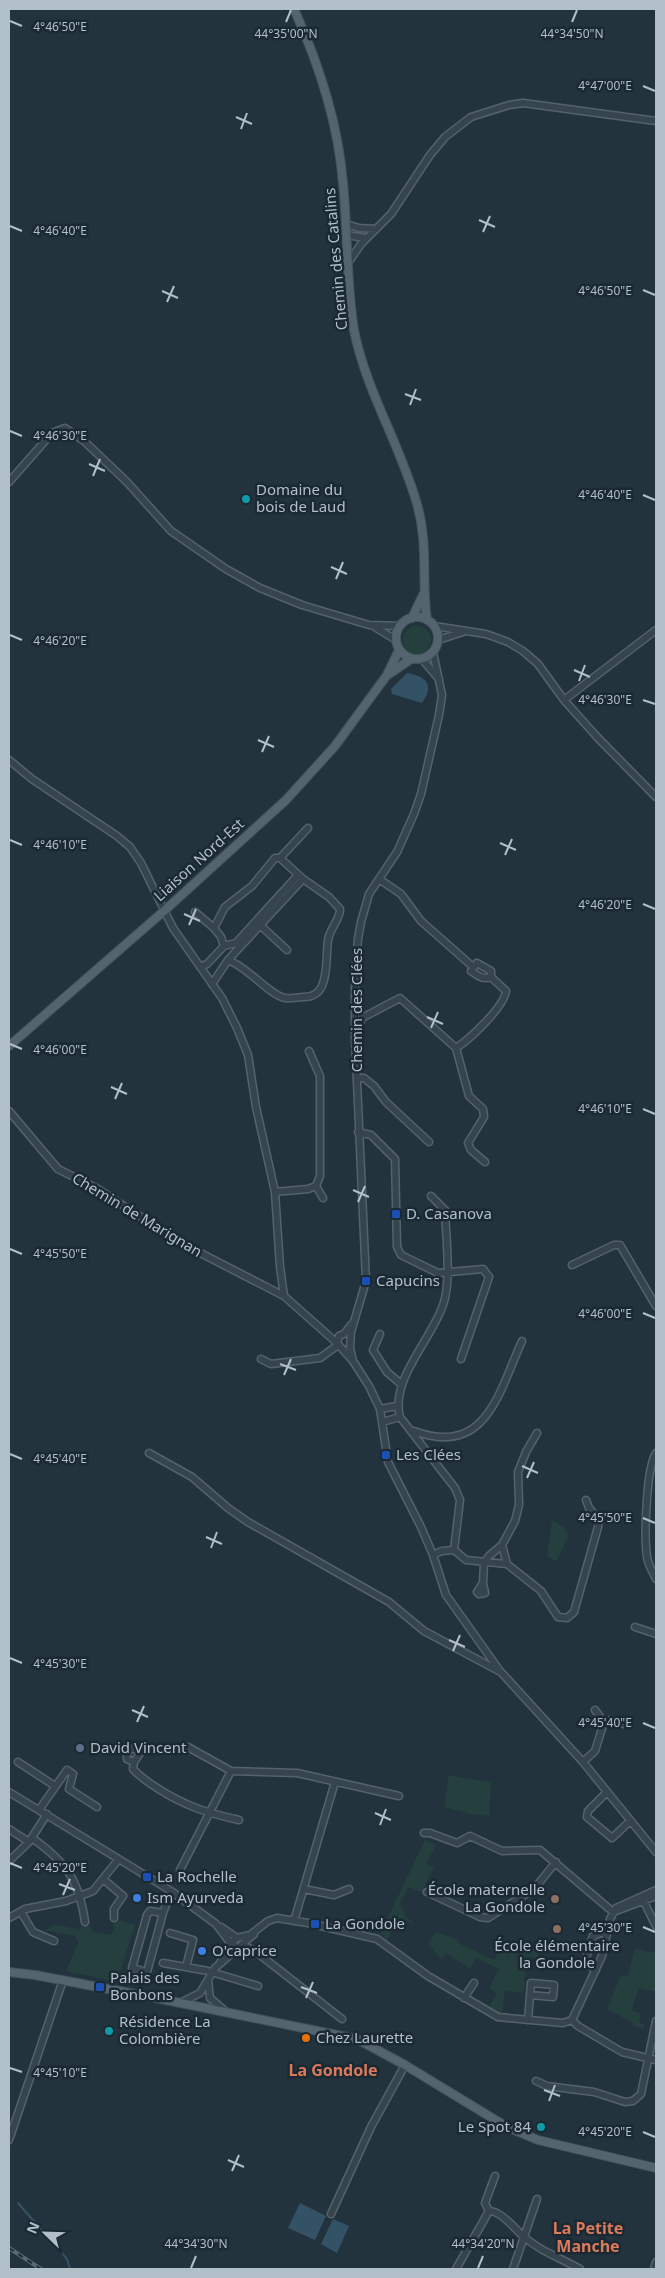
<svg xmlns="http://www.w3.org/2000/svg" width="665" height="2278" viewBox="0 0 665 2278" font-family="'Noto Sans',sans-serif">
<rect width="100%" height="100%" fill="#22333e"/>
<path fill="#243f3d" d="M403 640a14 14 0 1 1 28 0a14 14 0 1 1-28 0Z
M 552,1520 L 563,1527 L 569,1536 L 556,1561 L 547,1556 Z
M 449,1775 L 491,1783 L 489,1816 L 472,1814 L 444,1807 Z
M 425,1840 L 436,1845 L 426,1864 L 434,1866 L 422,1892 L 408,1887 L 400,1904 L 408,1919 L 414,1922 L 413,1924 L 401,1918 L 398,1920 L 387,1940 L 380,1934 Z
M 119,1920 L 135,1925 L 117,1982 L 66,1971 L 79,1942 L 75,1936 L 44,1930 L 55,1925 L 79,1929 L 82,1925 L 91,1927 L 93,1932 L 110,1935 L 114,1930 L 113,1924 Z
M 436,1932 L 458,1940 L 460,1944 L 494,1960 L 503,1943 L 507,1940 L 516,1955 L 539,1944 L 538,1958 L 526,1957 L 524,1993 L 505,1991 L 502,2015 L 489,2007 L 497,1994 L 490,1989 L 492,1982 L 499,1969 L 476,1958 L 470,1969 L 446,1953 L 442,1960 L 428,1944 Z
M 635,1948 L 656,1953 L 656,1992 L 638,1988 L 632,2011 L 641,2014 L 639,2022 L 644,2024 L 644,2029 L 632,2026 L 633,2023 L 607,2009 L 621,1975 L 628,1976 Z"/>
<path fill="#345266" d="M 407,673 C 426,676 435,685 422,703 L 392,694 L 391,689 Z
M 300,2203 L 326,2216 L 315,2240 L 288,2228 Z
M 333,2219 L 349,2226 L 337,2253 L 321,2244 Z"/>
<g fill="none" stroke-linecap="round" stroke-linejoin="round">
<path stroke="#345266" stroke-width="2" d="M 18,2203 L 67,2259 L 70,2269"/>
<defs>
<path id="minor" d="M 346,224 L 359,228 L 376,229
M 347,235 L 365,238
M 348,263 L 361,244 L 391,214 L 430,155 L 445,137 L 471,117 L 509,105 L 523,103 L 656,121
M 9,482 L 52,433 L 65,428 L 84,441 L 127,482 L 171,531 L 226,569 L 260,588 L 302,605 L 369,625 L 400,626
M 373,626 L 396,640
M 434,626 L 486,634 L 508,642 L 523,651 L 538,664 L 564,700 L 598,738 L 656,797
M 438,640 L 463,632
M 422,659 L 439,679
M 564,700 L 656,630
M 9,760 L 32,779 L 117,836 L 130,847 L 141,863 L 173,928 L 222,998 L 237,1028 L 248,1055 L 256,1107 L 275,1192 L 280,1267 L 284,1296
M 280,858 L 308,828
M 379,879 L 401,894 L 421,921 L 472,966
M 195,912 L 214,928
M 260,925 L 287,950
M 224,946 L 236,943 L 298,875
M 200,967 L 207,964 L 224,946 L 221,937 L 214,928 L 225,907 L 252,886 L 275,858 L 280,858 L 303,879 L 329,897 L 340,909 C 340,920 330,928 328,940 C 326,954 328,973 322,986 C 319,993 312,997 304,997 C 298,997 291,999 285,998 C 269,995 248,967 228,960
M 212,984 L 228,960 L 303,879
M 357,1031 L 362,1018 L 400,998 L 456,1048 L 469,1096 L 483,1109 L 484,1117 L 468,1143 L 471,1150 L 485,1162
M 456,1048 C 470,1039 504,1007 506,991 L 491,977 L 491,971 L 477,963 L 471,971 C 478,976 483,980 491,977
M 357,1078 L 364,1078 L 374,1086 L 386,1102 L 429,1142
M 9,1111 L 58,1169 L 98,1189 L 181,1243 L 284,1296 L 337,1343
M 358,1132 L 371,1135 L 395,1159 L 397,1247 L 401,1255 L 438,1273 L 483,1269 L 489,1277 L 461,1359
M 316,1186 L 323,1198
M 275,1192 L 308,1189 L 316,1186 L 320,1176 L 320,1076 L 309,1051
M 431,1196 L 445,1210 C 446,1236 451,1279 444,1302 C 433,1339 390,1378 400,1417 L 455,1488 L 460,1500 L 454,1550
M 572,1265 L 614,1245 L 620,1245 L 656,1306
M 351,1325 L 344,1334 L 339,1336 L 337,1343 L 353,1361 L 369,1386 L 380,1409 L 388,1462 L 421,1527 L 433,1555 L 446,1595 L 500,1671 L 583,1762 L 656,1852
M 380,1334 L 373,1350 L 387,1372 L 401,1384
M 261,1359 L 271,1364 L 320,1358 L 338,1345
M 353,1361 L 350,1348 L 351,1332 L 366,1281 L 355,1037 L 355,976 L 358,939 L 361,922 L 369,894 L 397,852 L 414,814 L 421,794 L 439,715 L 442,695 L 433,652
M 380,1409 L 397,1406
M 382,1422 L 400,1417
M 414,1431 C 486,1458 499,1392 522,1341
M 149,1453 L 192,1477 L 228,1508 L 248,1522 L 389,1602 L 424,1631 L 499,1671
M 656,1453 C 646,1469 644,1537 647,1557 C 648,1565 653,1572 656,1579
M 502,1545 L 507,1564
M 454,1550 L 466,1560 L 507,1564 L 541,1591 L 558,1617 L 567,1618 L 574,1612 L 598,1527 L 599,1520 L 589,1508 L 586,1500
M 433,1555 L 442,1551 L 454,1550
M 483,1583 L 485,1593 L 479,1594 L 477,1592 L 483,1583 L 484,1563 L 489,1556 L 502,1545 L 515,1521 L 519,1505 L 518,1472 L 526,1452 L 537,1433
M 635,1627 L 656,1634
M 604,1722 L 610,1720 L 623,1724
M 188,1747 L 231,1771 L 297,1773 L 399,1796
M 18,1762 L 55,1786
M 134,1762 L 140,1753 L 139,1749 L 130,1749 L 127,1753 L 127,1759 L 134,1762 L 133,1769 C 140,1777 148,1782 157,1788 C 185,1806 207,1813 239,1820
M 583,1762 L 595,1751 L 604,1722 L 595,1710
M 9,1792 L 171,1891 L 216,1924 L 228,1940 L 239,1949
M 607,1792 L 588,1811 L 587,1817 L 612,1838 L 630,1821
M 39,1810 L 67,1770 L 73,1774 L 69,1789 L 97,1807
M 9,1829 L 29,1842
M 424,1833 L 430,1833 L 457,1843 L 470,1836 L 502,1851 L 540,1850 L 613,1912
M 32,1838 C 66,1862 79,1880 85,1922
M 9,1861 L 29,1842 L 47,1814
M 180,1870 L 231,1771
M 103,1879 L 123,1896 L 114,1909 L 114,1918
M 304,1889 L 334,1895 L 349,1889
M 427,1892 L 480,1917 L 488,1918 L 534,1889 L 556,1862
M 643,1900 L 656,1926
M 21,1912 L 33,1932 L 54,1941
M 613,1912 L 656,1896
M 163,1913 L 150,1911 L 147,1915 L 132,1968 L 147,1972 L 163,1913 L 171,1891
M 9,1918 L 25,1909 L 66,1901 L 93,1891 L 118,1860
M 294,1921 L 335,1782
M 221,1927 L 237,1938
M 170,1933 L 193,1940 L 186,1967
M 243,1945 L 255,1951 L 342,2019
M 163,1963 L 208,1971 L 258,1986
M 220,1963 L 231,1943 L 237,1938 L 250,1935 L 268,1921 L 277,1918 L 308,1923 L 377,1939 L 428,1976 L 498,2017 L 563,2023 L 572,2020
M 596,1970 L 587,1964 L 586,1958 L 593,1936 L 608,1930
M 208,1980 L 210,1998 L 225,2011
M 464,1998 L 474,1983
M 180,2003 L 200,1993 L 215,1968 L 254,1934
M 528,2020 L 531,1983 L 554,1985 L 553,1997 L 530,1995
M 572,2020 L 602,1956 L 610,1919 L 616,1908 L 656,1890
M 572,2020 L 578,2026 L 622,2052 L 656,2060
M 536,2081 L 547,2086 L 594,2092 L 625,2102 L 633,2101 L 641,2094 L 656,2021
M 9,2140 L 63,1980
M 495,2176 L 485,2203 L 489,2211 C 501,2211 514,2228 523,2236 C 541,2252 559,2257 580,2269
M 331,2214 L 371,2127 L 405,2065
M 456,2269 L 489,2211
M 513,2269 L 537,2199
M 654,2269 L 656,2262"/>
<path id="major" d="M 294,9 C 319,64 338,122 343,183 C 348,231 346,281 354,330 C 366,391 400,444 417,504 C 429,546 421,579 427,620
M396 638a21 21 0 1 1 42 0a21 21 0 1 1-42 0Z
M 412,618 L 423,595
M 389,674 L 411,659
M 9,1046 L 164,911 L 286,800 L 335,746 L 387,675 L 399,650
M 9,1972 L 35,1975 L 156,1998 L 357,2039 L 405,2065 L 507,2127 L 538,2140 L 656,2168"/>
</defs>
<use href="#minor" stroke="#54626c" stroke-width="9"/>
<use href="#major" stroke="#42505a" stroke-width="10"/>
<use href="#minor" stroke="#36444e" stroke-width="6"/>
<use href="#major" stroke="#54646e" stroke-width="8"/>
<defs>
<path id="rail" d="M 9,2248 L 41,2269"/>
</defs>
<use href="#rail" stroke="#576975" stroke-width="4"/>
<use href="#rail" stroke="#1b2933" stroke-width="2" stroke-dasharray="5.5" stroke-linecap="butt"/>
</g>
<path fill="none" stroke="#b1bfc9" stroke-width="2" d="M 10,21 L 22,26M 286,22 L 291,10M 572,22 L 577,10M 643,86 L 655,91M 236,117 L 252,124M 241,129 L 247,113M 479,220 L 495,227M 10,226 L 22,231M 483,232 L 490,216M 643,290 L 655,295M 162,291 L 178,298M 167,302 L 174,286M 405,394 L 421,400M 410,405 L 416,389M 10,431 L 22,436M 89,464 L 105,471M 93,476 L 100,459M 643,495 L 655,500M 331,567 L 347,574M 336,579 L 343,562M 10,635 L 22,640M 574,670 L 590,677M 579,681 L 585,665M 643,700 L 655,704M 258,740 L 274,747M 262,752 L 269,736M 10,840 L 22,845M 500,843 L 516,850M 505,855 L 512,839M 643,904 L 655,909M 184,914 L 200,921M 189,925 L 196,909M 427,1017 L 443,1024M 431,1028 L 438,1012M 10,1044 L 22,1049M 111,1087 L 127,1094M 115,1099 L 122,1083M 643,1109 L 655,1114M 353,1190 L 369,1197M 358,1202 L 365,1186M 10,1249 L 22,1254M 643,1313 L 655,1318M 280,1364 L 296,1370M 284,1375 L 291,1359M 10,1454 L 22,1459M 522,1466 L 538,1473M 527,1478 L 534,1462M 643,1518 L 655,1523M 206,1537 L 222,1544M 211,1548 L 217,1532M 449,1640 L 465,1647M 453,1651 L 460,1635M 10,1658 L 22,1663M 132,1710 L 148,1717M 137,1722 L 144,1706M 643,1723 L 655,1728M 375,1813 L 391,1820M 380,1825 L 386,1809M 10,1863 L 22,1868M 59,1884 L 75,1890M 63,1895 L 70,1879M 643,1927 L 655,1932M 301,1987 L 317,1993M 306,1998 L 313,1982M 10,2068 L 22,2072M 544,2090 L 560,2096M 549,2101 L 555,2085M 643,2132 L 655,2137M 228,2160 L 244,2167M 232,2171 L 239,2155M 191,2268 L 196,2256M 478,2268 L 483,2256"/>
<g fill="#0f9aa8" stroke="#1b2933" stroke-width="2">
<circle cx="246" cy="499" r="5"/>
<circle cx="109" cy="2031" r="5"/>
<circle cx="541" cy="2127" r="5"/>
</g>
<g fill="#1a4fb4" stroke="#1b2933" stroke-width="2">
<rect x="391" y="1209" width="10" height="10" rx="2.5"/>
<rect x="361" y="1276" width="10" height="10" rx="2.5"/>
<rect x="381" y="1450" width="10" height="10" rx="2.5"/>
<rect x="142" y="1872" width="10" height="10" rx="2.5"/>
<rect x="310" y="1919" width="10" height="10" rx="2.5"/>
<rect x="95" y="1982" width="10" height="10" rx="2.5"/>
</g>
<circle fill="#5c6f8a" stroke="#1b2933" stroke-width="2" cx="80" cy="1748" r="5"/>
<g fill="#3f7fe0" stroke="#1b2933" stroke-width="2">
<circle cx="137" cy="1898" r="5"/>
<circle cx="202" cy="1951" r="5"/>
</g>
<g fill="#8d6e63" stroke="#1b2933" stroke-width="2">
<circle cx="555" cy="1899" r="5"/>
<circle cx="557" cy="1929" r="5"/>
</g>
<circle fill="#e8710a" stroke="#1b2933" stroke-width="2" cx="306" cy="2038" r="5"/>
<g text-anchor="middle" stroke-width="5" stroke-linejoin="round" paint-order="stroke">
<g font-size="15" fill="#b1bfc9" stroke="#1b2933">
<text transform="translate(336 259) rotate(-95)" y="5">Chemin des Catalins</text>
<text transform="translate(199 860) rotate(-42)" y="5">Liaison Nord-Est</text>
<text transform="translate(357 1010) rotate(-90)" y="5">Chemin des Clées</text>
<text transform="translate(137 1215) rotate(31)" y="5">Chemin de Marignan</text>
</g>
<g font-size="15" fill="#b1bfc9" stroke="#1b2933" text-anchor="start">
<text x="256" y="495">Domaine du<tspan x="256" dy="17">bois de Laud</tspan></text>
<text x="406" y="1219">D. Casanova</text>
<text x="376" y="1286">Capucins</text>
<text x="396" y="1460">Les Clées</text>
<text x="90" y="1753">David Vincent</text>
<text x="157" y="1882">La Rochelle</text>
<text x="545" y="1895" text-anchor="end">École maternelle<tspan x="545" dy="17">La Gondole</tspan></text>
<text x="147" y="1903">Ism Ayurveda</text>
<text x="325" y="1929">La Gondole</text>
<text x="557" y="1951" text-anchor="middle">École élémentaire<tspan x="557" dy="17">la Gondole</tspan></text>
<text x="212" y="1956">O'caprice</text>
<text x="110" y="1983">Palais des<tspan x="110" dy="17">Bonbons</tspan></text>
<text x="119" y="2027">Résidence La<tspan x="119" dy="17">Colombière</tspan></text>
<text x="316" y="2043">Chez Laurette</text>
<text x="531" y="2132" text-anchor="end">Le Spot 84</text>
</g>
<g font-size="16" font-weight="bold" fill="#db7a5b" stroke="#1b2933">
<text x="333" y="2076">La Gondole</text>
<text x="588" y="2234">La Petite<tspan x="588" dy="18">Manche</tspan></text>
</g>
</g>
<g font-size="12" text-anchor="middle" fill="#b1bfc9" stroke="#1b2933" stroke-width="5" stroke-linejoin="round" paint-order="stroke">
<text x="60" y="31">4°46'50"E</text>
<text x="286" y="38">44°35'00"N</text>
<text x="572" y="38">44°34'50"N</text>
<text x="605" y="90">4°47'00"E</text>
<text x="60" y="235">4°46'40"E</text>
<text x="605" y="295">4°46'50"E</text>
<text x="60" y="440">4°46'30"E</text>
<text x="605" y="499">4°46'40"E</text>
<text x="60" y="645">4°46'20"E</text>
<text x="605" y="704">4°46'30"E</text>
<text x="60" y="849">4°46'10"E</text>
<text x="605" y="909">4°46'20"E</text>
<text x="60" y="1054">4°46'00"E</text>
<text x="605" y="1113">4°46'10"E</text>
<text x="60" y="1258">4°45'50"E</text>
<text x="605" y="1318">4°46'00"E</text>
<text x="60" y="1463">4°45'40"E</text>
<text x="605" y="1522">4°45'50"E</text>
<text x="60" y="1668">4°45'30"E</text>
<text x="605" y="1727">4°45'40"E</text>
<text x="60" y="1872">4°45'20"E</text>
<text x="605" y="1932">4°45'30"E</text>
<text x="60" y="2077">4°45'10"E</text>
<text x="605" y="2136">4°45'20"E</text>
<text x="196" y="2248">44°34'30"N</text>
<text x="483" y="2248">44°34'20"N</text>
</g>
<rect width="665" height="2278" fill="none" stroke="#b1bfc9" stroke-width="20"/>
<g transform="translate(45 2233) rotate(293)" stroke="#1b2933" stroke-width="4" paint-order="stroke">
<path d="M0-4L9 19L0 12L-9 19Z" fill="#b1bfc9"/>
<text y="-8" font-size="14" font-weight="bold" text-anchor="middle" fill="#b1bfc9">N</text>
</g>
</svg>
